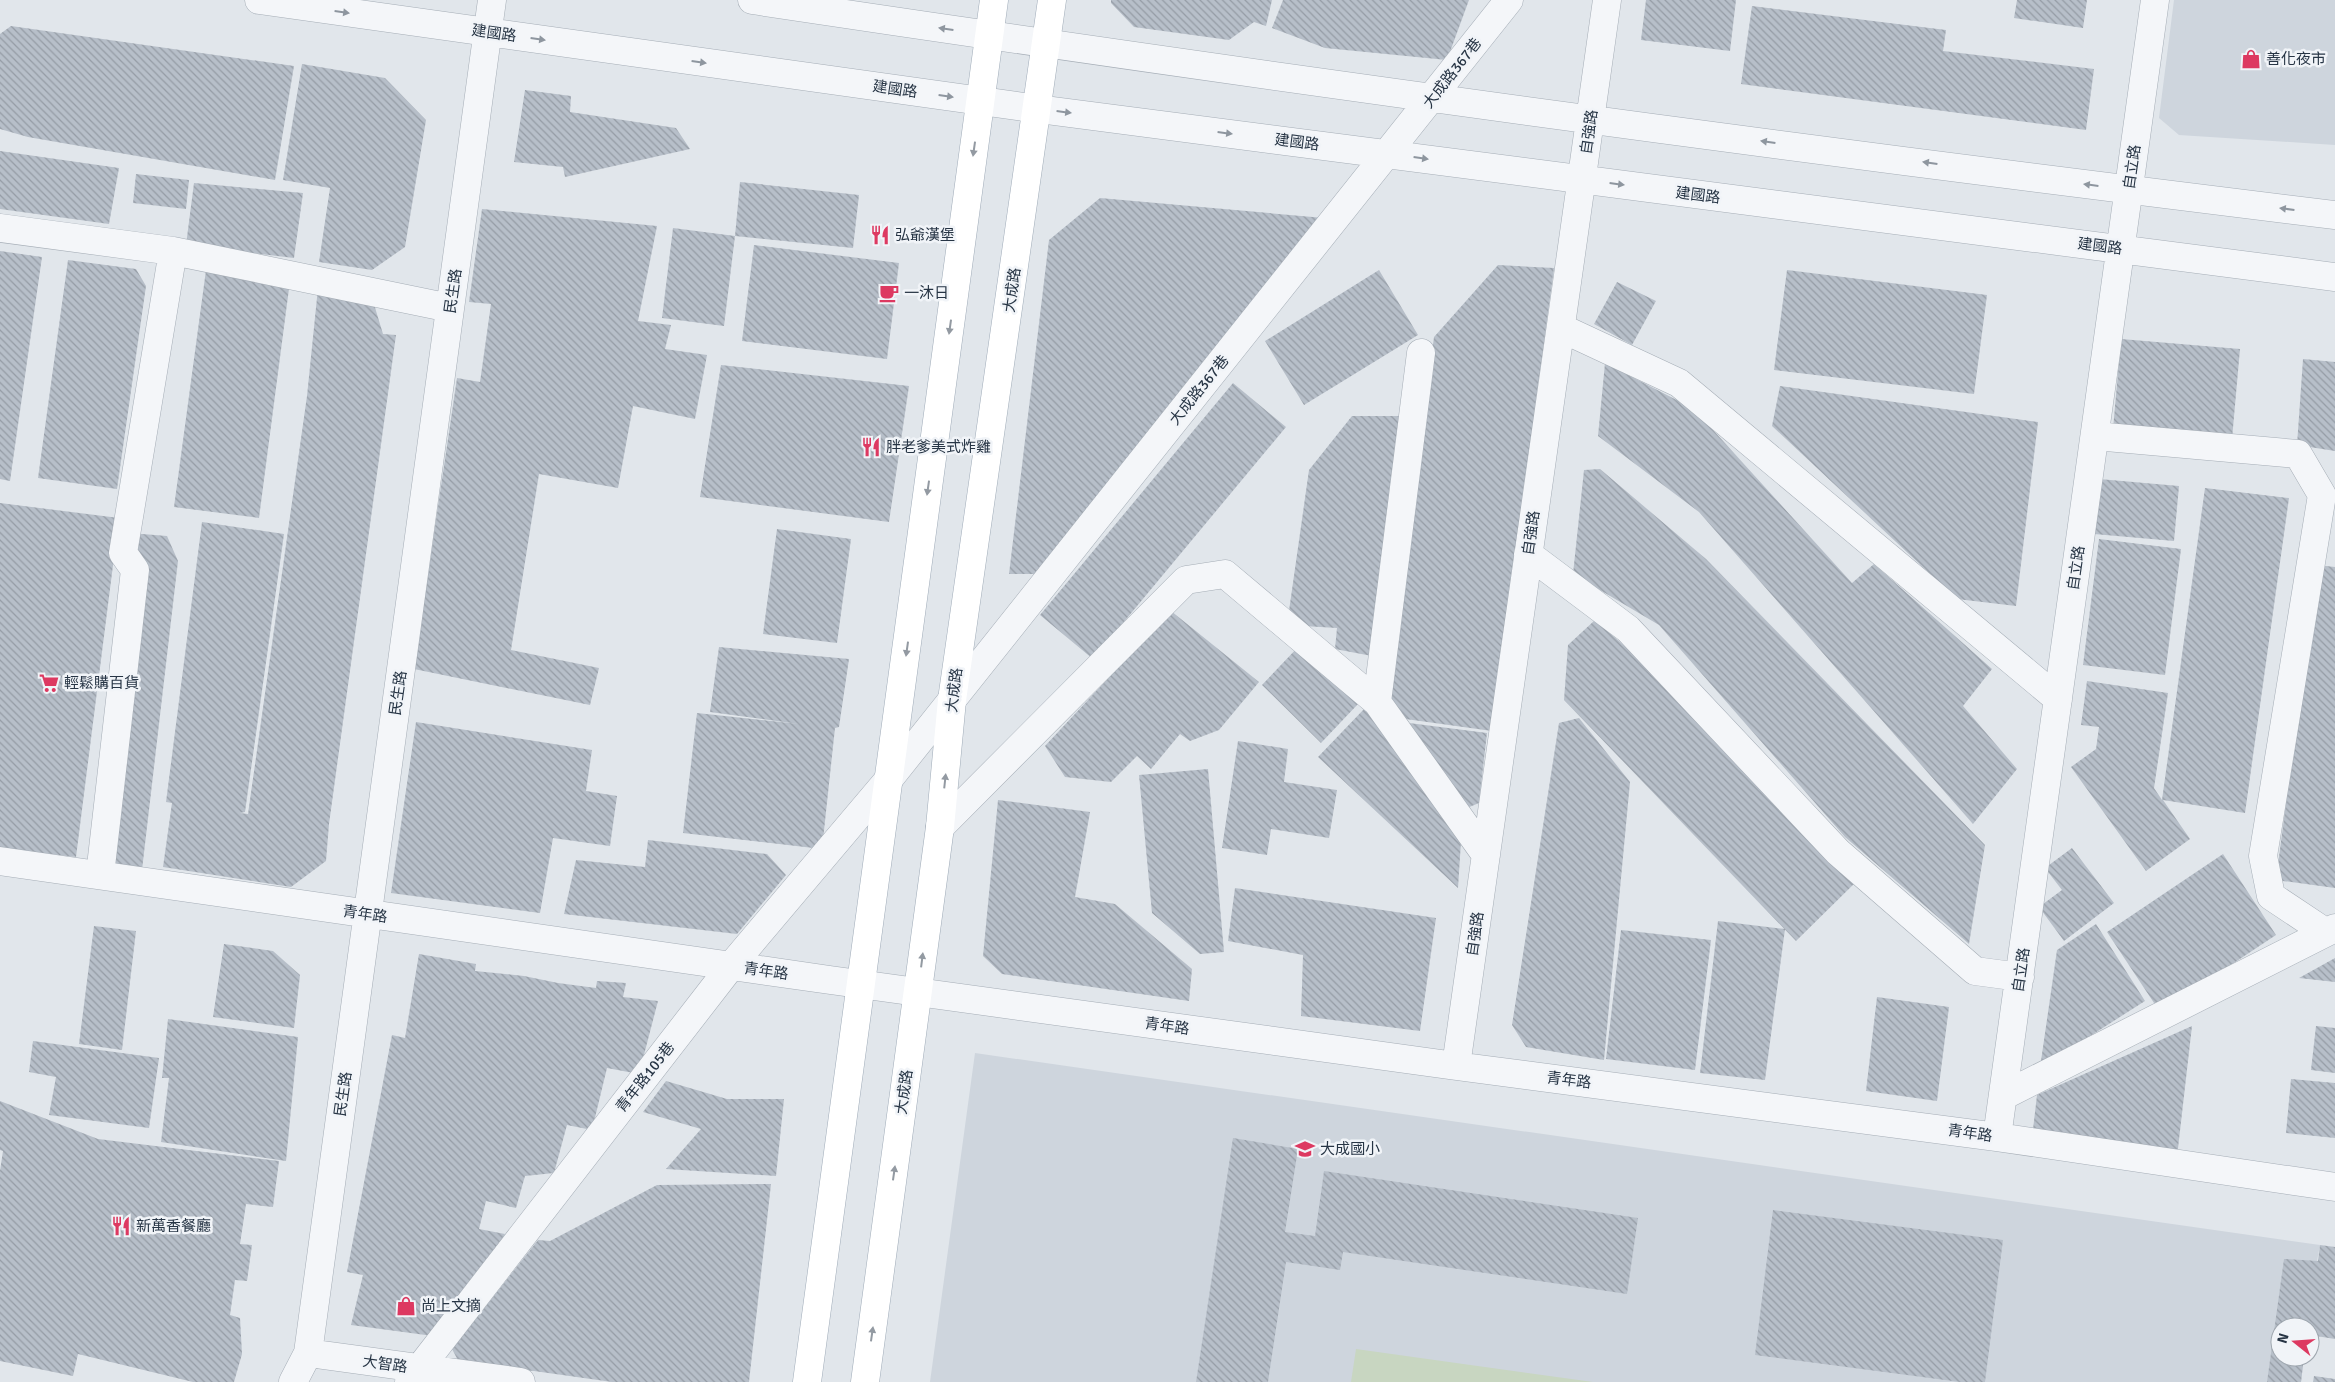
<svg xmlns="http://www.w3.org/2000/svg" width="2335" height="1382" viewBox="0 0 2335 1382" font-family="Signika,'Noto Sans TC',sans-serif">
<defs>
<pattern id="building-back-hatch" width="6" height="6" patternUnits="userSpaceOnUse" patternTransform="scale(1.25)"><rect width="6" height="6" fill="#b7bfc9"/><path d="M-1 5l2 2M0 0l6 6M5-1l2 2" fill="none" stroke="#959ca5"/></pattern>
</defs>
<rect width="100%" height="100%" fill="#e1e6eb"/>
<path fill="#ced5dd" d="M 2174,0 L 2335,0 L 2335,145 L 2179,135 L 2159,118 Z
M 975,1053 L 2320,1245 L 2317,1261 L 2280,1327 L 2280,1357 L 2304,1357 L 2301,1382 L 930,1382 Z"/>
<path fill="#c8d6c1" d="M 1356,1349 L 1593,1382 L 1594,1382 L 1351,1382 Z"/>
<path fill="url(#building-back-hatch)" d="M 1111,0 L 1272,0 L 1266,26 L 1254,22 L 1229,40 L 1134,27 L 1111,3 Z
M 1283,0 L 1469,0 L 1447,60 L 1325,48 L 1272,28 Z
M 1646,0 L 1736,0 L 1730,51 L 1641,40 Z
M 2017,0 L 2087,0 L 2083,28 L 2014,18 Z
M 1752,6 L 1946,30 L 1943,51 L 2094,69 L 2086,130 L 1741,84 Z
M 11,26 L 294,66 L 275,180 L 28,137 L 0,129 L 0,34 Z
M 302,64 L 385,78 L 426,120 L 405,247 L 372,270 L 319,262 L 330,188 L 283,180 Z
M 525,90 L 571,96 L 570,112 L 676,128 L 690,149 L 565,177 L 563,167 L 514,162 Z
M 0,151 L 119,168 L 109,224 L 0,209 Z
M 136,174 L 189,180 L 186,209 L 133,203 Z
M 740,182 L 859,195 L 853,248 L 735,236 Z
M 194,183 L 303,193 L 294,258 L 186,245 Z
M 1100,198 L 1324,218 L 1037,574 L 1009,574 L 1049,240 Z
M 482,209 L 657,226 L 638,321 L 671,325 L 665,349 L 707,355 L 695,419 L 633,406 L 618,488 L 539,474 L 511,650 L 599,668 L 590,705 L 414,669 L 457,378 L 480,382 L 491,304 L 469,302 Z
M 673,228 L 735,236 L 724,326 L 662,318 Z
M 754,245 L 899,263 L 887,359 L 742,341 Z
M 0,251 L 42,257 L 10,481 L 0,479 Z
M 68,260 L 136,269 L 146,286 L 117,489 L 38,478 Z
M 1498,265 L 1554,268 L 1492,731 L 1384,716 L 1434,337 Z
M 206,270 L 290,281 L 259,518 L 174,507 Z
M 1379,270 L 1418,335 L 1304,405 L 1265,341 Z
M 1787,270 L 1987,295 L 1974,394 L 1774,370 Z
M 1617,282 L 1656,301 L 1632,345 L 1594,324 Z
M 318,288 L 373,301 L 383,334 L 396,335 L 329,824 L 326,861 L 291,887 L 163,867 L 172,803 L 166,802 L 202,522 L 284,534 L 245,812 L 240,813 L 248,814 L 307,396 Z
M 2121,339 L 2240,349 L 2232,439 L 2113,429 Z
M 2303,359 L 2335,362 L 2335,451 L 2297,445 Z
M 1605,363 L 1694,409 L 1852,583 L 1874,564 L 1992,669 L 1963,706 L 2017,769 L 1973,824 L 1699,512 L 1598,436 Z
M 721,365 L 909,386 L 889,522 L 700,497 Z
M 1233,383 L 1286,427 L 1093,659 L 1040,615 Z
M 1780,386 L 2038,422 L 2016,606 L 1957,599 L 1772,426 Z
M 1352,416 L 1403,416 L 1372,656 L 1335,649 L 1337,628 L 1287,625 L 1309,470 Z
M 1600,469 L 1706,559 L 1985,845 L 1969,944 L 1845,837 L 1659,625 L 1573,574 L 1584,470 Z
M 2099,479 L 2179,486 L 2174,541 L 2094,534 Z
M 2205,488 L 2289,498 L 2245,813 L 2163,800 L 2190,839 L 2146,871 L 2071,767 L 2096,749 L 2099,727 L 2081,725 L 2087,681 L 2168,693 L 2154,788 L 2162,800 Z
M 0,503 L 119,518 L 76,857 L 0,848 Z
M 777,529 L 851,539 L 837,643 L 763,634 Z
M 130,533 L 167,536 L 178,561 L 142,870 L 103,865 L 142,556 L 128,554 Z
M 2099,539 L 2181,549 L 2165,675 L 2083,665 Z
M 2317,565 L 2335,567 L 2335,888 L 2276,880 Z
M 1171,611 L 1259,682 L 1219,730 L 1190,741 L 1180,734 L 1151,769 L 1137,756 L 1111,782 L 1065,777 L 1045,746 Z
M 1595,620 L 1689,703 L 1859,879 L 1796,941 L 1564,700 L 1568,645 Z
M 1299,646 L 1358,704 L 1321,743 L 1262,685 Z
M 719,647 L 849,659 L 839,727 L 835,728 L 822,849 L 683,833 L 697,713 L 799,724 L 710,712 Z
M 1365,708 L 1462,826 L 1458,888 L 1318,757 Z
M 1579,718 L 1630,782 L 1604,1060 L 1526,1047 L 1512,1025 L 1559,723 Z
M 416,722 L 592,750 L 586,791 L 617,796 L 610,846 L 553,838 L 540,913 L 391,893 Z
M 1409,723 L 1487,733 L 1479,803 L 1467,808 Z
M 1238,741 L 1288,749 L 1284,782 L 1337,790 L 1329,838 L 1271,829 L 1267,855 L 1222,848 Z
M 1208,769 L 1224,952 L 1200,954 L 1152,913 L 1139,775 Z
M 998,800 L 1090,812 L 1075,897 L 1115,904 L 1192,969 L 1189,1001 L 1002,974 L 983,956 Z
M 648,840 L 767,854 L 786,875 L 737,934 L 564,914 L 576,860 L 645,867 Z
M 2072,848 L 2114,903 L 2064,941 L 2039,907 L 2062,890 L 2045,868 Z
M 2223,854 L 2276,935 L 2160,1012 L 2107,932 Z
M 1235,888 L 1436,918 L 1420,1031 L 1301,1016 L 1303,955 L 1228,941 Z
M 1718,921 L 1785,929 L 1765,1080 L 1700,1073 Z
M 2096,924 L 2145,1001 L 2040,1068 L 2057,950 Z
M 94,926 L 136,931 L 122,1050 L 79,1044 Z
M 1621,930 L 1711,940 L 1695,1070 L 1606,1059 Z
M 224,944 L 273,951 L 300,975 L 294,1028 L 213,1017 Z
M 419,954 L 476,964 L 475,971 L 524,976 L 558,983 L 596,988 L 597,981 L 626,983 L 623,997 L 658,1001 L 639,1074 L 607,1068 L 592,1130 L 567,1125 L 554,1173 L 525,1176 L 516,1208 L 486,1201 L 479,1229 L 505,1234 L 471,1288 L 433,1336 L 351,1325 L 363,1275 L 347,1272 L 392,1035 L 405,1038 Z
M 2335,958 L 2335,982 L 2299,978 Z
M 1877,997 L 1949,1007 L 1937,1101 L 1866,1091 Z
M 168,1019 L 298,1037 L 286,1161 L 161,1142 L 169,1078 L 162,1078 Z
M 2192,1026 L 2177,1157 L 2032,1138 L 2037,1095 Z
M 2316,1026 L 2335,1028 L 2335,1073 L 2311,1070 Z
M 33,1041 L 159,1058 L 149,1128 L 49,1115 L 56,1077 L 29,1072 Z
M 2291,1079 L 2335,1083 L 2335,1138 L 2286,1133 Z
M 666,1081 L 727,1099 L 784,1099 L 776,1176 L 666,1169 L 701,1129 L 643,1112 Z
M 0,1101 L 98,1139 L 279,1161 L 273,1207 L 246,1204 L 240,1244 L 252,1245 L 247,1281 L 235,1280 L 230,1315 L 240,1318 L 242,1354 L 234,1382 L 193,1382 L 78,1354 L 73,1376 L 0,1361 L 0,1171 L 3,1151 L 0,1150 Z
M 1233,1138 L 1298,1149 L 1285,1232 L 1315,1236 L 1324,1171 L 1638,1218 L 1627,1294 L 1343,1252 L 1340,1270 L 1286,1262 L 1268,1382 L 1196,1382 Z
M 771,1184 L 749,1382 L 612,1382 L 534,1371 L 461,1366 L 452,1349 L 538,1240 L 550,1241 L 657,1185 Z
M 1773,1210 L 2003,1240 L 1985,1382 L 1960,1382 L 1755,1355 Z
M 2320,1245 L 2335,1247 L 2335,1339 L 2310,1335 L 2310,1327 L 2280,1327 L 2280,1357 L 2304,1357 L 2301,1382 L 2267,1382 L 2284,1259 L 2318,1261 Z
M 2314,1376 L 2335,1379 L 2335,1382 L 2313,1382 Z"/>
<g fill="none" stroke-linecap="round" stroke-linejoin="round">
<defs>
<path id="minor" d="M 259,0 L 1038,109 L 2335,277
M 752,0 C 1279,79 1807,151 2335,215
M 0,228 L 173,251 L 450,308
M 1561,328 L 1679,383 L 2058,699
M 1421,353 L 1377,702 L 1486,855
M 2095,436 L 2298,454 L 2322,495 L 2263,856 L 2271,896 L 2325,932
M 1528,554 L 1628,629 L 1838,852 L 1975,971 L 2020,977
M 940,827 L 1186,580 L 1225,574 L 1377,702
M 0,861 L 830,980 L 1456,1066 L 1997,1137 L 2335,1187
M 100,875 L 135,570 L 123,553 L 173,251
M 1456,1066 L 1607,0
M 2003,1096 L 2335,928
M 1997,1137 L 2155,0
M 308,1353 L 521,1382
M 293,1382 L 308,1353 L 492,0
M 409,1382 L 731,966 L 889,779 L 1509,0"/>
<path id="major" d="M 807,1382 L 994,0
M 865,1382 L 940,827 L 952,700 L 1052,0"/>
</defs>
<use href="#minor" stroke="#a5adb6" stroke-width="29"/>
<use href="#major" stroke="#9fabb8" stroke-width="29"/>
<use href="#minor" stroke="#f4f6f9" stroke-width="28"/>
<use href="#major" stroke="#fff" stroke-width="28"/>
</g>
<defs><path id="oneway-solid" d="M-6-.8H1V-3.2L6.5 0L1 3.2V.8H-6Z" transform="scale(1.25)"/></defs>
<g fill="#8e969f">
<use href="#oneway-solid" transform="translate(342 12) rotate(8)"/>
<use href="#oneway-solid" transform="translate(946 29) rotate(-172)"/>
<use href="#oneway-solid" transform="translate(538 39) rotate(8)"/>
<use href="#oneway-solid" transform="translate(699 62) rotate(8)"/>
<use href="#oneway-solid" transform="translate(946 96) rotate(8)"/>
<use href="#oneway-solid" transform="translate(1064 112) rotate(7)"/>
<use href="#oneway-solid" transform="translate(1225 133) rotate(7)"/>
<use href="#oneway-solid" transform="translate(1768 142) rotate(-172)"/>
<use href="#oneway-solid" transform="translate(1421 158) rotate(8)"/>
<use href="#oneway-solid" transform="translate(1930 163) rotate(-172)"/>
<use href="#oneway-solid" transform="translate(1617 184) rotate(7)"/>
<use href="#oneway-solid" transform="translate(2091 185) rotate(-173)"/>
<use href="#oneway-solid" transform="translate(2287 209) rotate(-173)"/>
</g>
<g fill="#939aa2">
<use href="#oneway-solid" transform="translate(974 149) rotate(98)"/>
<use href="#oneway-solid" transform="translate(950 327) rotate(98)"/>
<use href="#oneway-solid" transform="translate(928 488) rotate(98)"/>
<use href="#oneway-solid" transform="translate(907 649) rotate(98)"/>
<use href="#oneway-solid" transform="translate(945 781) rotate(-84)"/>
<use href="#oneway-solid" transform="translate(922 960) rotate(-83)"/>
<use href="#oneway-solid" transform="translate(894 1173) rotate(-82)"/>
<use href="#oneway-solid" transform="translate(872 1334) rotate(-82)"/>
</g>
<defs>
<symbol id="shop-bare" viewBox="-9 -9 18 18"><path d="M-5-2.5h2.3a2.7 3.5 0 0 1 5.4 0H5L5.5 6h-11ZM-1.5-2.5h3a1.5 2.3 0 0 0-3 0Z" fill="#dd3961" stroke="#f1f4f8" stroke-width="2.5" paint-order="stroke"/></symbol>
<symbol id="restaurant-bare" viewBox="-9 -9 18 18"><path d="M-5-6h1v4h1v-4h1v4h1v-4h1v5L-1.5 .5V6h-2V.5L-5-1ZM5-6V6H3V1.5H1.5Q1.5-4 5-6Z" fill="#dd3961" stroke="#f1f4f8" stroke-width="2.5" paint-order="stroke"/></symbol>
<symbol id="cafe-bare" viewBox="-9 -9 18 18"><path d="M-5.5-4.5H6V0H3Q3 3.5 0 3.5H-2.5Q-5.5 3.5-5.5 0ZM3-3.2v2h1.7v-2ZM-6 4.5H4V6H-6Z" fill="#dd3961" stroke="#f1f4f8" stroke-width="2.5" paint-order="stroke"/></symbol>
<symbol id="supermarket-bare" viewBox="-9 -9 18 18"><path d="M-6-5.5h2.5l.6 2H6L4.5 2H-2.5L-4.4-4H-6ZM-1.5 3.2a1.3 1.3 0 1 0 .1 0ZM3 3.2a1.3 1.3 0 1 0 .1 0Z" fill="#dd3961" stroke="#f1f4f8" stroke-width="2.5" paint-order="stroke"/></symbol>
<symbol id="school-bare" viewBox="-9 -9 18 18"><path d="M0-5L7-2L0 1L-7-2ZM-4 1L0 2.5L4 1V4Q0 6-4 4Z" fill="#dd3961" stroke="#f1f4f8" stroke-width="2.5" paint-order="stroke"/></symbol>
</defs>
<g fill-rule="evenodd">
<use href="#shop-bare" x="2237" y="45" width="28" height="28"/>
<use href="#restaurant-bare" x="866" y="221" width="28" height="28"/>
<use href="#cafe-bare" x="875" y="279" width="28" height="28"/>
<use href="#restaurant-bare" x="857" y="433" width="28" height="28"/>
<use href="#supermarket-bare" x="35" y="669" width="28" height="28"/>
<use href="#school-bare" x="1291" y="1135" width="28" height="28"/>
<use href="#restaurant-bare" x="107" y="1212" width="28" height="28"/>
<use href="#shop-bare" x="392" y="1292" width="28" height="28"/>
</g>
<g text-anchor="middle" stroke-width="5" stroke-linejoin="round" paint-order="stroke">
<g font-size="15" fill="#273545" stroke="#f1f4f8">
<text transform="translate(494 33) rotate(8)" y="5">建國路</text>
<text transform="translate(1452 73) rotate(-52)" y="5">大成路367巷</text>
<text transform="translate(895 89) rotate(8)" y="5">建國路</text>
<text transform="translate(1589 132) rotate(-82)" y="5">自強路</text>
<text transform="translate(1297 142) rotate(7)" y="5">建國路</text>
<text transform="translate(2132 167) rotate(-82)" y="5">自立路</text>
<text transform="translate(1698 195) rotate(7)" y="5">建國路</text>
<text transform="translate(2100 246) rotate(7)" y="5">建國路</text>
<text transform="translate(1012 290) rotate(-82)" y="5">大成路</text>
<text transform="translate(453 291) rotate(-82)" y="5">民生路</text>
<text transform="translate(1199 390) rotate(-51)" y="5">大成路367巷</text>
<text transform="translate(1531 533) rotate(-82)" y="5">自強路</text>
<text transform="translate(2076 568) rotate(-82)" y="5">自立路</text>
<text transform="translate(954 690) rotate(-83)" y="5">大成路</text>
<text transform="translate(398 693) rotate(-82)" y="5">民生路</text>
<text transform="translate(365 914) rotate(8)" y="5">青年路</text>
<text transform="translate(1475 934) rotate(-82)" y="5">自強路</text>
<text transform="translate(2021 970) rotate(-82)" y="5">自立路</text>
<text transform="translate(766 971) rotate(8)" y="5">青年路</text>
<text transform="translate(1167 1026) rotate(8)" y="5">青年路</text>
<text transform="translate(645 1077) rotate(-52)" y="5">青年路105巷</text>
<text transform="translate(1569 1080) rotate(7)" y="5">青年路</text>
<text transform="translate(904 1092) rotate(-82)" y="5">大成路</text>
<text transform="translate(343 1094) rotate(-82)" y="5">民生路</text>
<text transform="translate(1970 1133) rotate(8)" y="5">青年路</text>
<text transform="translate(385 1364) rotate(8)" y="5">大智路</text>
</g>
<g font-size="15" fill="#273545" stroke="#f1f4f8" text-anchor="start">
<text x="2266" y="64">善化夜市</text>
<text x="895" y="240">弘爺漢堡</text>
<text x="904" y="298">一沐日</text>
<text x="886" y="452">胖老爹美式炸雞</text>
<text x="64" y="688">輕鬆購百貨</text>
<text x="1320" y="1154">大成國小</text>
<text x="136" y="1231">新萬香餐廳</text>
<text x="421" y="1311">尚上文摘</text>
</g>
</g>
<g transform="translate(2295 1342) rotate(287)"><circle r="24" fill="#f1f4f8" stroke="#a0a8b0"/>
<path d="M0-4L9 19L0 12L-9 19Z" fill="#dd3961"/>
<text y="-8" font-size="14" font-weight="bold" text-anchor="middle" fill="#273545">N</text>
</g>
</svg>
